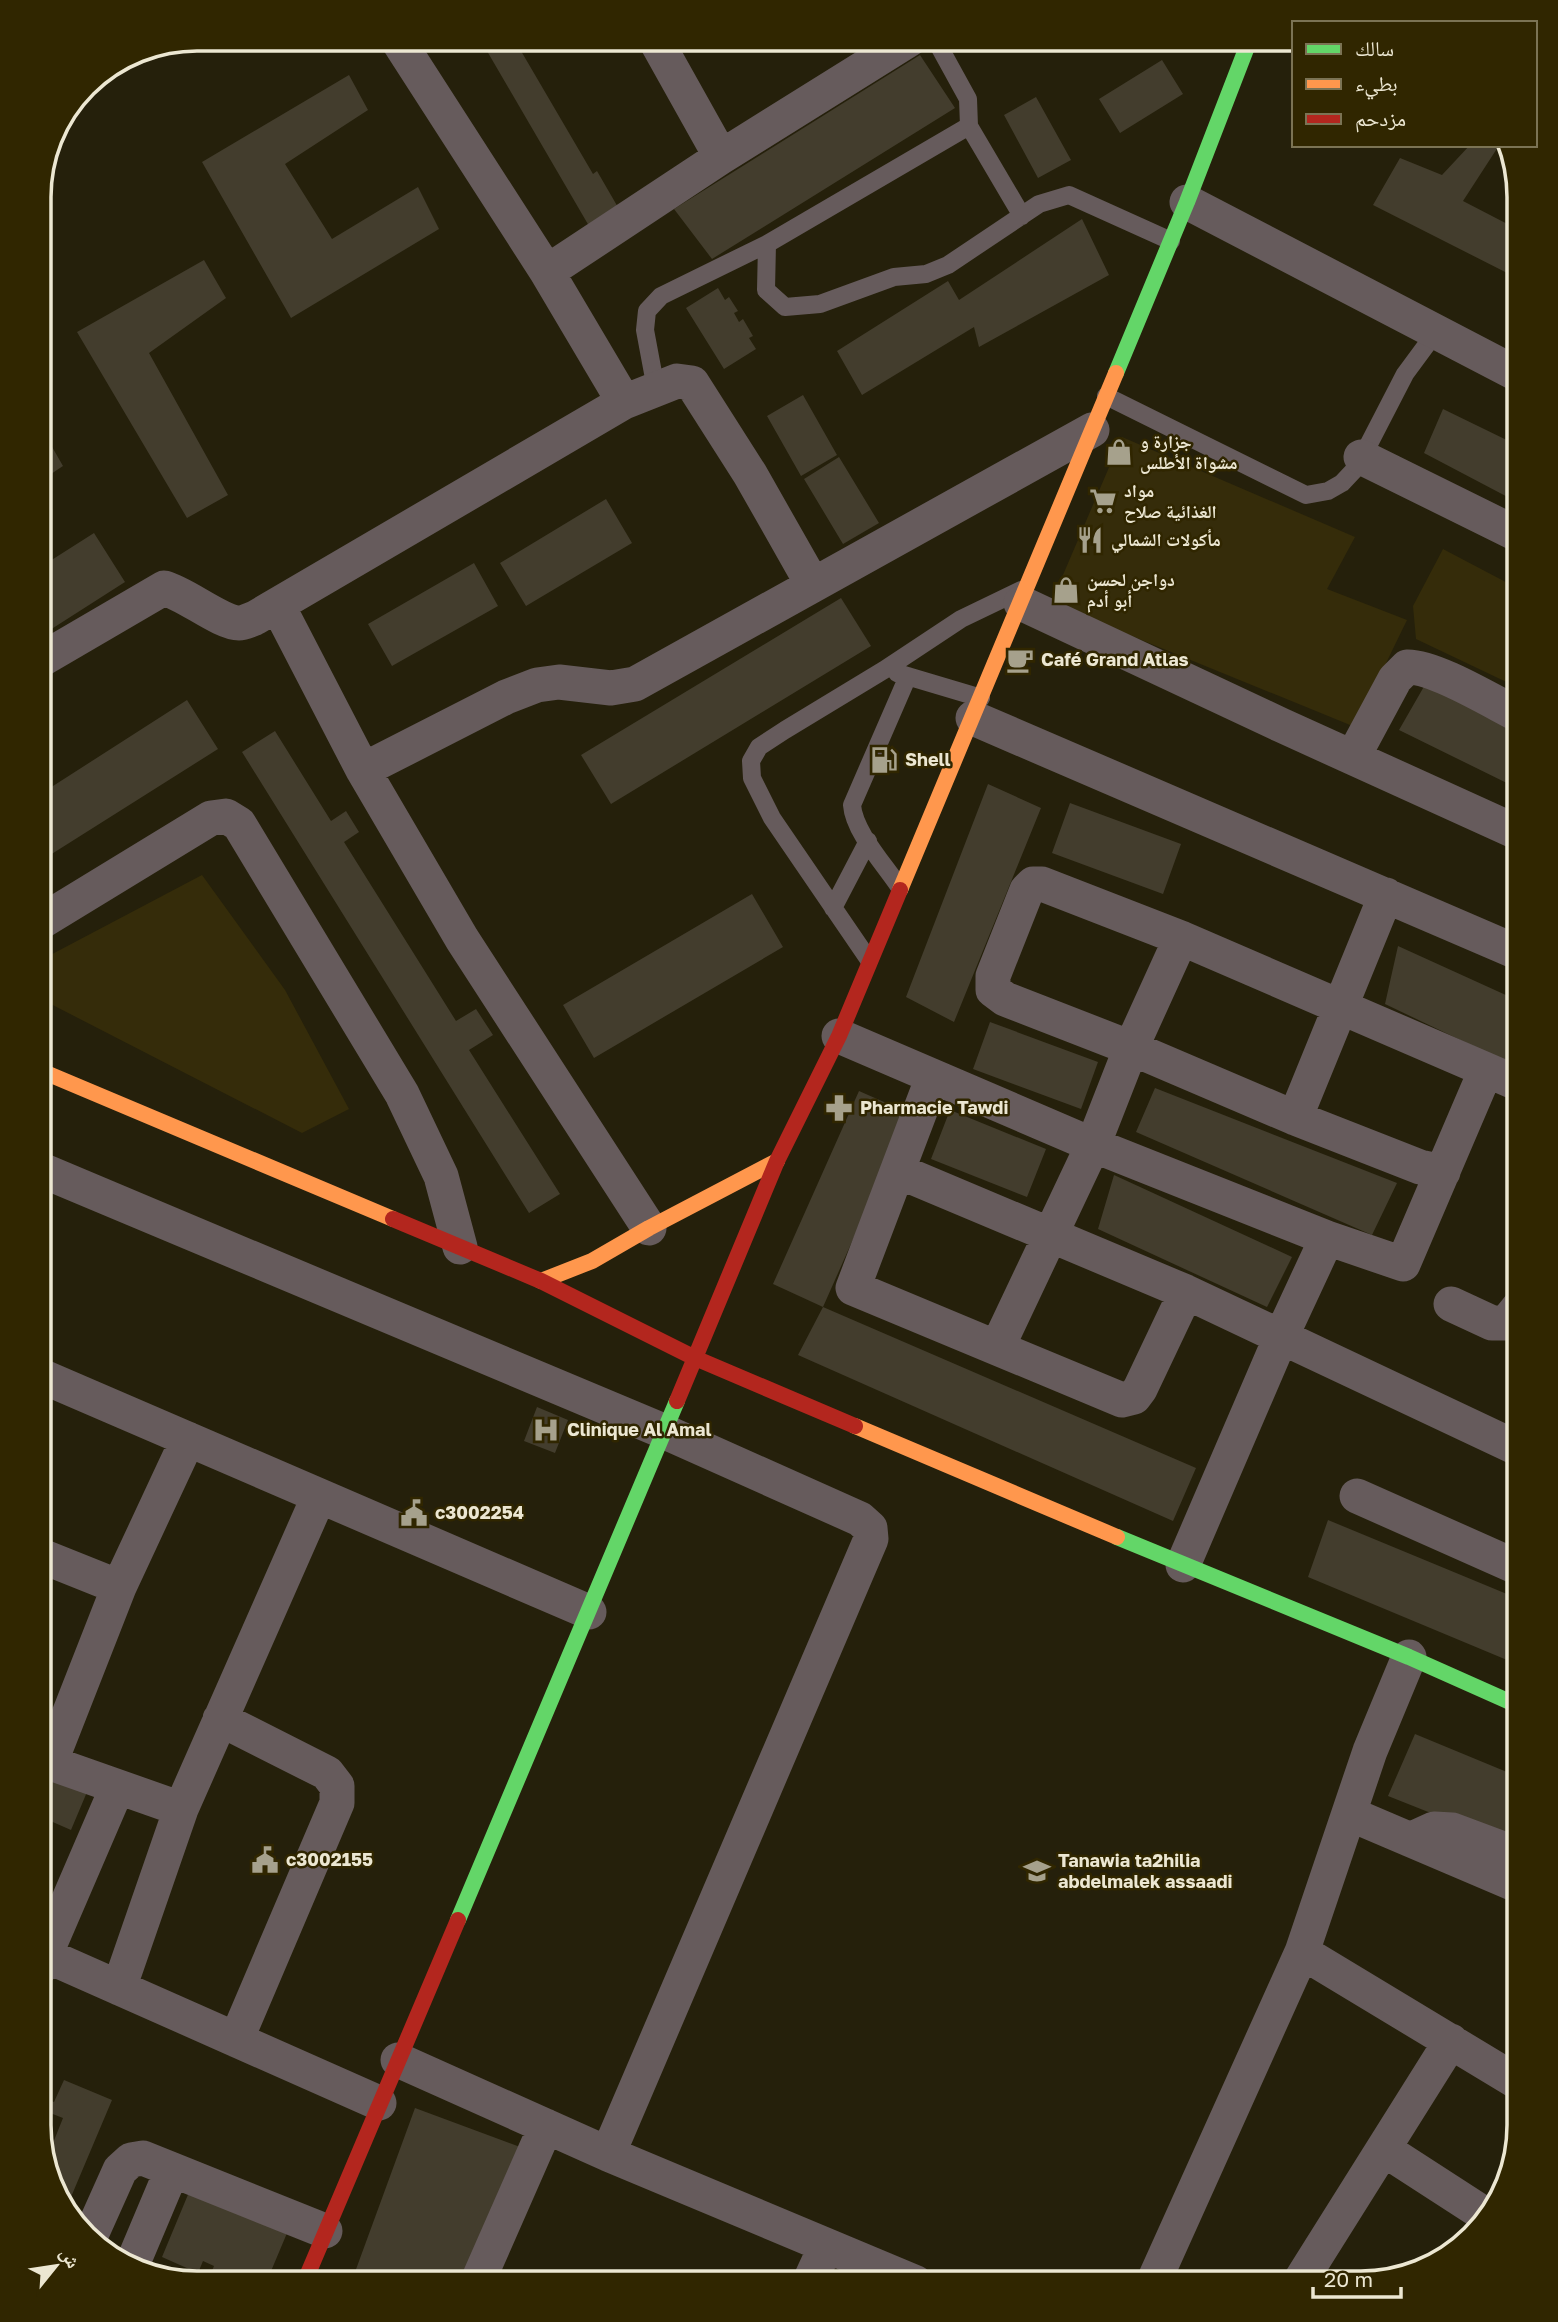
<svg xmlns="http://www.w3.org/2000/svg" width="1558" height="2322" viewBox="0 0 1558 2322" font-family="'Golos Text','Noto Naskh Arabic',sans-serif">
<rect width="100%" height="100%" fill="#25200b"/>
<path fill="#352c0a" d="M 1122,437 L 1355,537 L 1327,589 L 1407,620 L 1355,727 L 1051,603 Z
M 1443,549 L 1519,589 L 1519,688 L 1416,639 L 1413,606 Z
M 202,875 L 285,990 L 349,1109 L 302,1133 L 39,998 L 39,961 Z"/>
<path fill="#433d2d" d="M 480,39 L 514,39 L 593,174 L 597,171 L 619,209 L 589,226 Z
M 920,55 L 955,108 L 712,259 L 674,209 Z
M 1162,60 L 1183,94 L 1120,133 L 1099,99 Z
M 349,75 L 368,110 L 285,164 L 332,239 L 418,187 L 439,229 L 291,318 L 202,162 Z
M 1036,97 L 1071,160 L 1038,178 L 1004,115 Z
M 1470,145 L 1494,145 L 1498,147 L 1463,201 L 1519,230 L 1519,279 L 1373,205 L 1400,158 L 1442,175 Z
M 1082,219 L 1109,275 L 979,347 L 974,327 L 862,395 L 837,351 L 948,281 L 959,300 Z
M 204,260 L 226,298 L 149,353 L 228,495 L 187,518 L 77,332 Z
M 718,288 L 725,300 L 729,297 L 738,311 L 734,313 L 739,322 L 743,319 L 753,336 L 749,338 L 756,349 L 724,369 L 686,308 Z
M 803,395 L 837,455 L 801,476 L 767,416 Z
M 1443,409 L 1519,446 L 1519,503 L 1424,453 Z
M 39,424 L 63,466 L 39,482 Z
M 839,457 L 879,523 L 843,544 L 804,479 Z
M 606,499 L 632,543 L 526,606 L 500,563 Z
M 94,533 L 125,582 L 39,637 L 39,568 Z
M 474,563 L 498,606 L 392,666 L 368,624 Z
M 841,598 L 871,646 L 611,804 L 581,755 Z
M 1426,683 L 1516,717 L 1506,735 L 1519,741 L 1519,789 L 1399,730 Z
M 187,700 L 218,749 L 39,862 L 39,795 Z
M 275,731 L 331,821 L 346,811 L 359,832 L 344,842 L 456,1021 L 476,1009 L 493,1035 L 469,1050 L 560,1194 L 529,1213 L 242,752 Z
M 988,784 L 1041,808 L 954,1022 L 906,997 Z
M 1070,803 L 1181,844 L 1163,894 L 1052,853 Z
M 752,894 L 783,947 L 594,1058 L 563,1005 Z
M 1398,946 L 1519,1001 L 1519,1068 L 1385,1004 Z
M 990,1022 L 1098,1062 L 1081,1109 L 973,1069 Z
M 1155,1088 L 1397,1183 L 1372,1235 L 1136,1132 Z
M 859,1091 L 909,1113 L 823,1307 L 773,1284 Z
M 950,1110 L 1046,1149 L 1027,1197 L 931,1159 Z
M 1114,1175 L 1292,1257 L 1267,1307 L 1098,1229 Z
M 823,1307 L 1196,1468 L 1173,1521 L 798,1355 Z
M 537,1407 L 568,1420 L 555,1453 L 524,1441 Z
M 1328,1520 L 1519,1599 L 1519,1665 L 1308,1577 Z
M 1415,1734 L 1519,1777 L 1519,1848 L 1388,1796 Z
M 39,1772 L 87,1792 L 71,1830 L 39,1816 Z
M 64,2080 L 112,2100 L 71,2197 L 56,2190 L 47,2158 L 63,2118 L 50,2113 L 47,2119 L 39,2115 L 39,2096 L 54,2102 Z
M 415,2108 L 523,2148 L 464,2283 L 351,2283 Z
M 192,2185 L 290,2226 L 266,2283 L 218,2283 L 220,2279 L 210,2275 L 214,2266 L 203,2261 L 198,2273 L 162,2257 Z"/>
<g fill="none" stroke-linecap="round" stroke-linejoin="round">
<path stroke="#665b5c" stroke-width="18" d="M 935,39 L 968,99 L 969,126
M 767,244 L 969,126 L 1022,216
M 656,389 L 645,330 L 647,311 L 661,296 L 767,244 L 766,290 L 785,307 L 820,304 L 894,277 L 926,274 L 948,265 L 1039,204 L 1069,195 L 1171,241
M 1106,396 L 1306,495 L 1328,491 L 1342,483 L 1357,467 L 1405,374 L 1436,332
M 897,673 L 981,698
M 900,888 C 885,865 854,832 852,805 L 908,676
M 833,908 L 868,841
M 869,960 L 772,818 L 752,778 L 751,761 L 759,747 L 785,730 L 884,670 L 961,619 L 1021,590"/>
<path stroke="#665b5c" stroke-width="35" d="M 397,39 L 547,272 L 624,402
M 655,39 L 721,157
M 1187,202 L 1519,375
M 547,272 L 721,157 L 910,39
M 1361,457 L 1519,535
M 1021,603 L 1281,725 L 1519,833
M 278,606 L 363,770 L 462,939 L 649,1228
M 39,661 L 164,588 C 186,594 221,623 239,623 C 244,623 250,620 255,618 L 624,402 L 677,381 L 692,383 L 750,474 L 813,585
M 973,718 L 1519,953
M 1353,757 L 1395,679 L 1407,667 C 1434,666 1493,702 1519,715
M 363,770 L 506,697 L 537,685 L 559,682 L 611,688 L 635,684 L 1092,430
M 39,923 L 211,818 L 226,816 L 239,824 L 402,1094 L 441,1176 L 460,1247
M 839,1036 L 1093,1145 L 1327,1238 L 1281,1337 L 1183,1565
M 933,1077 L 853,1288 L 1122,1400 L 1134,1397 L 1140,1389 L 1186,1292
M 1295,1118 L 1386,895
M 39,1169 L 663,1431 L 860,1519 L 870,1528 L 871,1539 L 608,2154
M 898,1171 L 1186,1292 L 1519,1449
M 1443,1172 L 1420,1167 L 1295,1118 L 1131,1048 L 1005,999 L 993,990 L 993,976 L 1027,890 L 1033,884 L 1042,884 L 1181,938 L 1519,1084
M 1327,1238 L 1403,1264 L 1486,1070
M 1451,1304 L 1492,1323 L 1506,1323 L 1519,1307
M 997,1348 L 1093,1145 L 1131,1048 L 1181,938
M 39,1375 L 589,1612
M 1357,1496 L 1519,1568
M 39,1555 L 119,1587
M 220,1719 L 327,1773 L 337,1786 L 337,1803 L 236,2040
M 39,1759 L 181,1809
M 50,1763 L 119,1587 L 188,1439
M 1350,1814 L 1519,1886
M 1412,1839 L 1434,1829 L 1452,1830 L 1519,1855
M 1302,1952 L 1519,2083
M 45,1955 L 379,2103
M 39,1969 L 117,1788
M 119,1988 L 181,1809 L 319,1496
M 398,2060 L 608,2154 L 916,2283
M 1385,2150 L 1487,2216
M 90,2237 L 120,2170 L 131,2160 L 143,2158 L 325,2231
M 132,2265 L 172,2170
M 477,2283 L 546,2126
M 809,2283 L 826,2246
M 1153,2283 L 1302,1952 L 1370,1751 L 1409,1657
M 1299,2283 L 1451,2041"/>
<path stroke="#63d668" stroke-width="16" d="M 1116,373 L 1187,202 L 1250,39
M 1117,1537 L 1409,1657 L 1519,1706
M 458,1920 L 677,1401"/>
<path stroke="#ff974d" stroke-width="16" d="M 900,890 L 1116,373
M 39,1070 L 393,1219
M 541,1281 L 592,1261 L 649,1228 L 777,1161
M 855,1426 L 1117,1537"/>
<path stroke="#b3261e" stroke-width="16" d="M 393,1219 L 541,1281 L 695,1358 L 855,1426
M 677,1401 L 777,1161 L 839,1036 L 900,890
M 304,2283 L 458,1920"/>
</g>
<defs>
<symbol id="shop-bare" viewBox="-9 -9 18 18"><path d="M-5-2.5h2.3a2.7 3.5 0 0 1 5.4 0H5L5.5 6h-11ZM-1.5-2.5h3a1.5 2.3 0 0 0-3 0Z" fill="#a6a18c" stroke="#302600" stroke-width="2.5" paint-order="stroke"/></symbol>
<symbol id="supermarket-bare" viewBox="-9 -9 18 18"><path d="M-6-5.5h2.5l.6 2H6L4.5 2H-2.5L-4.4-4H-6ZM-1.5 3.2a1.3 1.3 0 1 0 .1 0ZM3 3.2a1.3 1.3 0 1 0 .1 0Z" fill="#a6a18c" stroke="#302600" stroke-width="2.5" paint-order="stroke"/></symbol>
<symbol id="restaurant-bare" viewBox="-9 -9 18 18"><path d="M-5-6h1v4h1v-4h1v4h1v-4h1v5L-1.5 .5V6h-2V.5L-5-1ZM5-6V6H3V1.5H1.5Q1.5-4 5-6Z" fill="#a6a18c" stroke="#302600" stroke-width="2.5" paint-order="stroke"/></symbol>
<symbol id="cafe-bare" viewBox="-9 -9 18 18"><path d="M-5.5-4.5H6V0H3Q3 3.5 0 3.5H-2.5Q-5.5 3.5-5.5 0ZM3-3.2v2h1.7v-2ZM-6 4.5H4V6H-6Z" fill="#a6a18c" stroke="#302600" stroke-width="2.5" paint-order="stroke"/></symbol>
<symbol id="fuel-bare" viewBox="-9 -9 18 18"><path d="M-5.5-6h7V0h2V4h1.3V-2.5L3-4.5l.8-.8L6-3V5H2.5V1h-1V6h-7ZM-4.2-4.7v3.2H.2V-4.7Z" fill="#a6a18c" stroke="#302600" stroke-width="2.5" paint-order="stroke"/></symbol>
<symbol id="pharmacy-bare" viewBox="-9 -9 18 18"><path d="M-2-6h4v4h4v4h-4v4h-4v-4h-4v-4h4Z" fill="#a6a18c" stroke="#302600" stroke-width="2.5" paint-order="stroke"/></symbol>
<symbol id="hospital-bare" viewBox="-9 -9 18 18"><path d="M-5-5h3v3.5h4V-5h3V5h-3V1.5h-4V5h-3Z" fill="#a6a18c" stroke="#302600" stroke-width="2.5" paint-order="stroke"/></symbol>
<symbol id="civic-bare" viewBox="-9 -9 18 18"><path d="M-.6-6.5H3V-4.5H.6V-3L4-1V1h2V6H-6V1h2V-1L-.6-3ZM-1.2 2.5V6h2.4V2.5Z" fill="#a6a18c" stroke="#302600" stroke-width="2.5" paint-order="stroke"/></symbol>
<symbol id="school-bare" viewBox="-9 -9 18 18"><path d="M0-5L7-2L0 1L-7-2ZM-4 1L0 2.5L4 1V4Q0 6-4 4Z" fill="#a6a18c" stroke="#302600" stroke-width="2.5" paint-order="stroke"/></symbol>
</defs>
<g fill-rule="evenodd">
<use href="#shop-bare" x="1100" y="433" width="38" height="38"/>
<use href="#supermarket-bare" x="1084" y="482" width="38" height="38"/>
<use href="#restaurant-bare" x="1071" y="521" width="38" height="38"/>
<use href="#shop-bare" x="1047" y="571" width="38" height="38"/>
<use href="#cafe-bare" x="1001" y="641" width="38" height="38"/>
<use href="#fuel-bare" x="865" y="741" width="38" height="38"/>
<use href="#pharmacy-bare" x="820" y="1089" width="38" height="38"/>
<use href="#hospital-bare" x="527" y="1411" width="38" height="38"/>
<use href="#civic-bare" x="395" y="1494" width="38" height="38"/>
<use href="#civic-bare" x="246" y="1841" width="38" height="38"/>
<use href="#school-bare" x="1018" y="1852" width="38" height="38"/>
</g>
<g text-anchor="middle" stroke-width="5" stroke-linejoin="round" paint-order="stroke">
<g font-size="18" font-weight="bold" fill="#ece7d2" stroke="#302600" text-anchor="start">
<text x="1140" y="448">جزارة و<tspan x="1140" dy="21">مشواة الأطلس</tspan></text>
<text x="1124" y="497">مواد<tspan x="1124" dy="21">الغذائية صلاح</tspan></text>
<text x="1111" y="546">مأكولات الشمالي</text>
<text x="1087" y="586">دواجن لحسن<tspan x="1087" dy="21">أبو أدم</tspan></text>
<text x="1041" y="666">Café Grand Atlas</text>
<text x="905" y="766">Shell</text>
<text x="860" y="1114">Pharmacie Tawdi</text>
<text x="567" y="1436">Clinique Al Amal</text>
<text x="435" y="1519">c3002254</text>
<text x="286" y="1866">c3002155</text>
<text x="1058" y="1867">Tanawia ta2hilia<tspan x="1058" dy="21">abdelmalek assaadi</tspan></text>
</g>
</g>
<path d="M0 0H1558V2322H0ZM197 51H1361A146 146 0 0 1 1507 197V2125A146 146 0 0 1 1361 2271H197A146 146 0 0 1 51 2125V197A146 146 0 0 1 197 51Z" fill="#302600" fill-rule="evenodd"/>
<path fill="none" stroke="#ece7d2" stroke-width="3.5" d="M197 51H1361A146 146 0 0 1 1507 197V2125A146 146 0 0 1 1361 2271H197A146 146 0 0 1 51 2125V197A146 146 0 0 1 197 51Z"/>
<rect x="1292" y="21" width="245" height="126" fill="#302600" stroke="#7b7354" stroke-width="2"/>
<rect x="1306" y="44" width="35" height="10" fill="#63d668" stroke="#7b7354" stroke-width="2"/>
<text x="1355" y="56" font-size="21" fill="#ece7d2">سالك</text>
<rect x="1306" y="79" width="35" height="10" fill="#ff974d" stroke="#7b7354" stroke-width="2"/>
<text x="1355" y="91" font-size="21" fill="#ece7d2">بطيء</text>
<rect x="1306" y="114" width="35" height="10" fill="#b3261e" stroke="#7b7354" stroke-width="2"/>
<text x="1355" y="126" font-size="21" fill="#ece7d2">مزدحم</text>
<g transform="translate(56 2266) rotate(60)" stroke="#302600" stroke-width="5" paint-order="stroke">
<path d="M0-5L12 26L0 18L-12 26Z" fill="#ece7d2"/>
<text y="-10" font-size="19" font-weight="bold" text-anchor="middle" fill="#ece7d2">ش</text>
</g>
<path d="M1313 2287v10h88v-10" fill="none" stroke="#ece7d2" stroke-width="3.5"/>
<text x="1324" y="2287" font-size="21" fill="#ece7d2" stroke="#302600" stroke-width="5" paint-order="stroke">20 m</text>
</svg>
